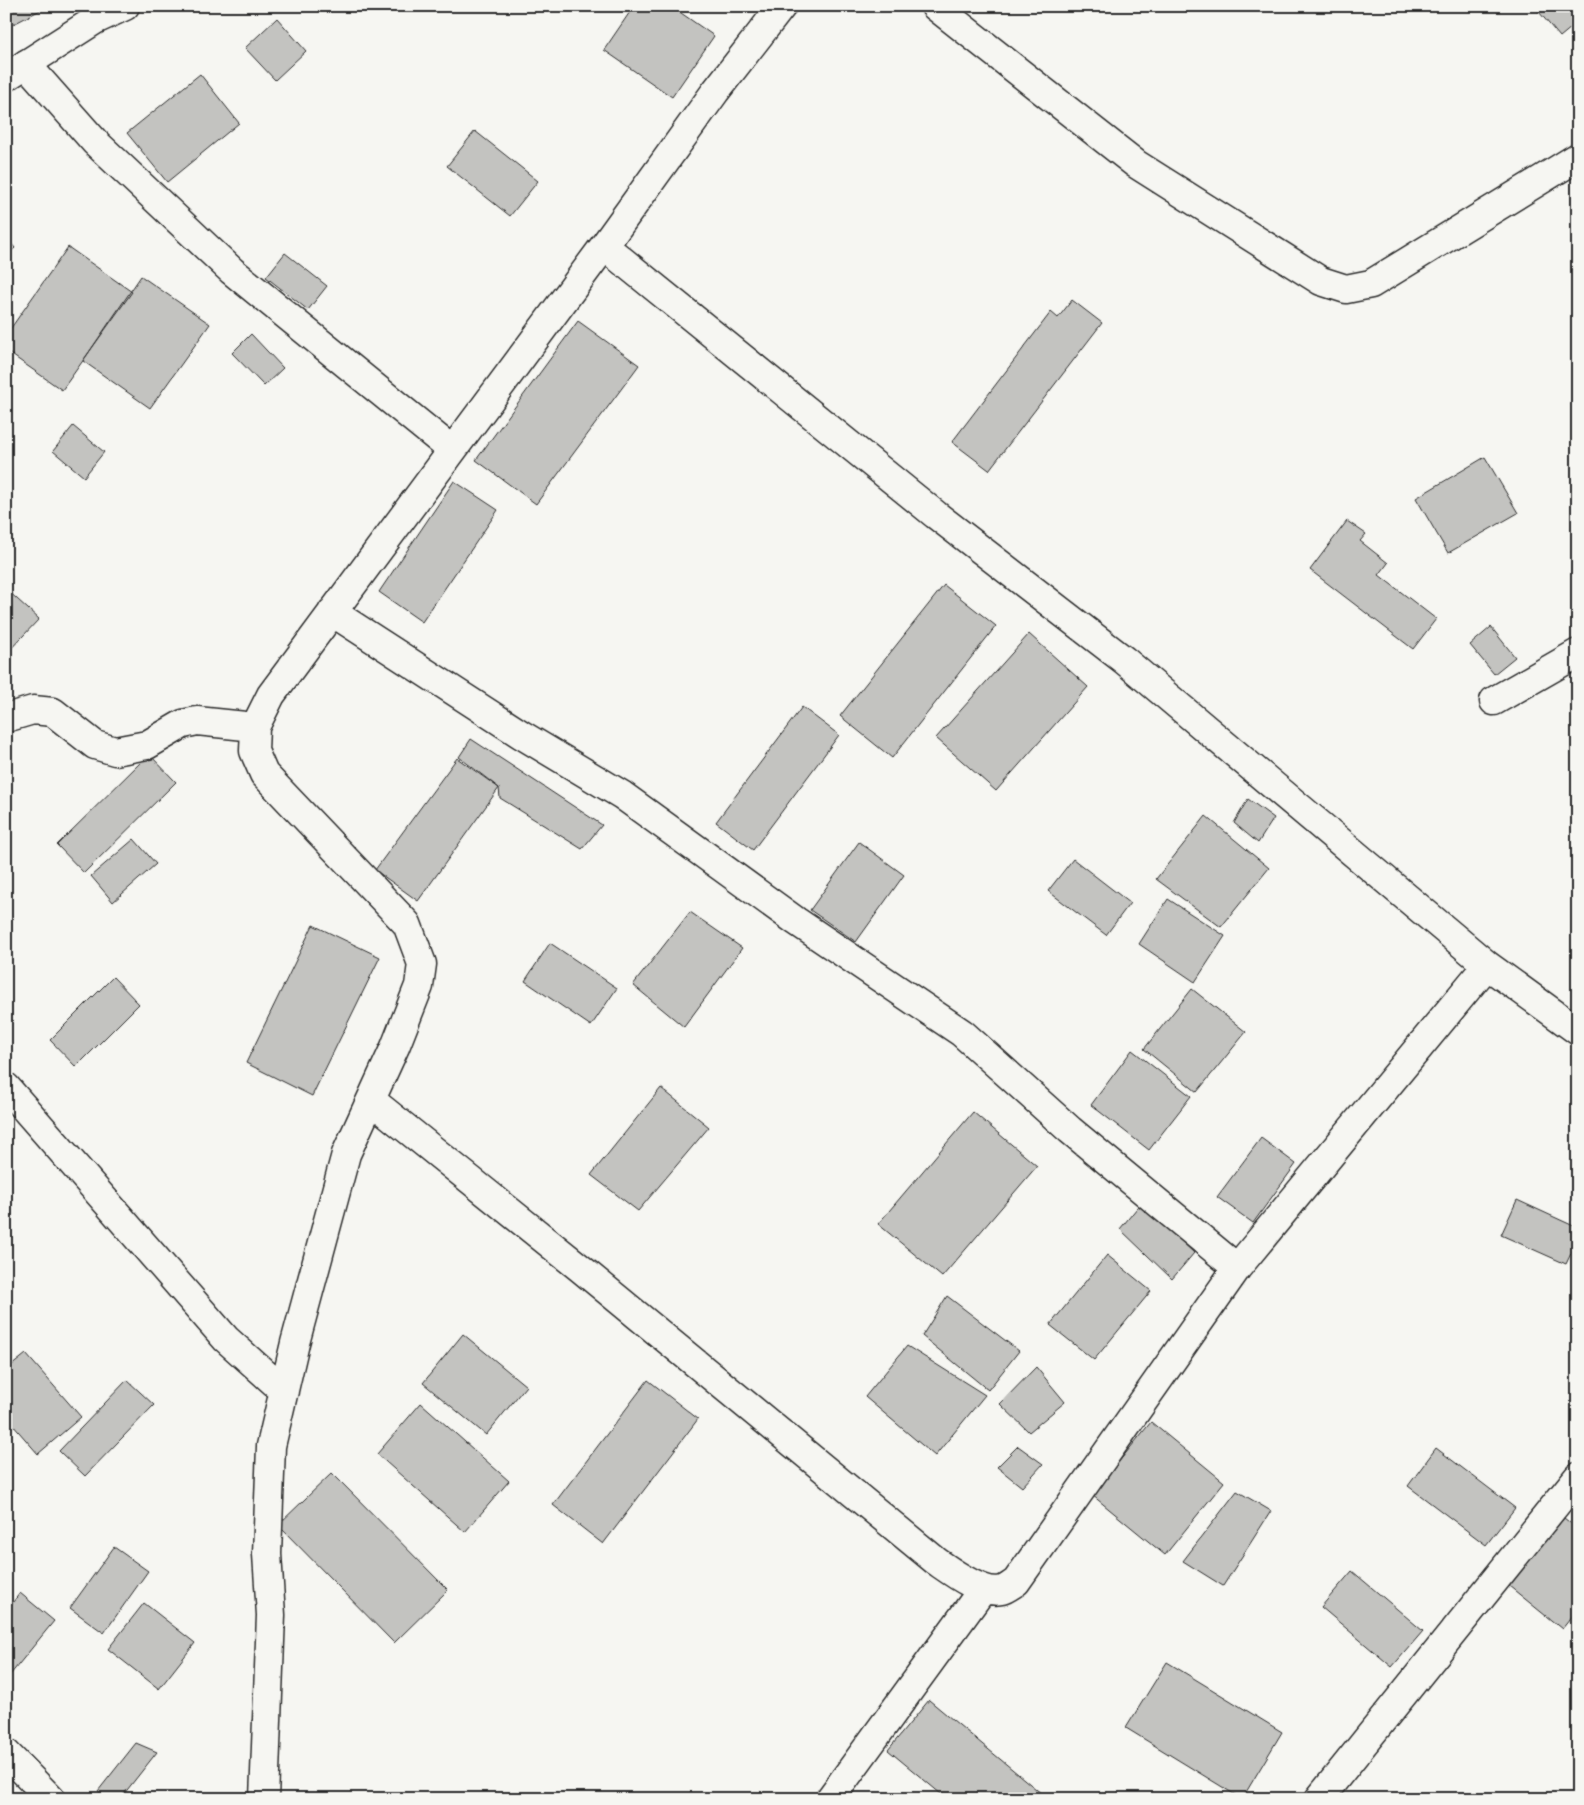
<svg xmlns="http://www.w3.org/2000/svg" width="1584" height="1805" viewBox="0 0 1584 1805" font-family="Pangolin,sans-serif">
<rect width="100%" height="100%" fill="#f6f6f2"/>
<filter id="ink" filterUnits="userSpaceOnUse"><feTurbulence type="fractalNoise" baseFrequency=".02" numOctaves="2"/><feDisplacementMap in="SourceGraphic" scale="10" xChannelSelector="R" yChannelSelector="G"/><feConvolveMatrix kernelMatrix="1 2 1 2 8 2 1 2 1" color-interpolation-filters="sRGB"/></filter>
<g filter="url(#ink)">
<path fill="#c3c3c0" stroke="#2b2b2b" d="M 6,6 L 48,6 L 6,28 Z
M 634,6 L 671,6 L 714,36 L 672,97 L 604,50 Z
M 1534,6 L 1578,6 L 1578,22 L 1560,37 Z
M 277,18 L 306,51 L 275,80 L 245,48 Z
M 200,74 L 239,123 L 167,182 L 127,133 Z
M 475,131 L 538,181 L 510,216 L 447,166 Z
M 6,237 L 15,248 L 6,256 Z
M 68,247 L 132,292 L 62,390 L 6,351 L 6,335 Z
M 285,253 L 327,286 L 308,310 L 266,277 Z
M 141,276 L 210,324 L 150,408 L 83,361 Z
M 1072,300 L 1102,323 L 989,470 L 952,442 L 1051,312 L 1058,318 Z
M 578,321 L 639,365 L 536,504 L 476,460 Z
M 251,334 L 283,368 L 264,386 L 232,353 Z
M 73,426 L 104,452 L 84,477 L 53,451 Z
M 1485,457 L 1518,513 L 1448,553 L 1416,498 Z
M 454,481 L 498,510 L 422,622 L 379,592 Z
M 1347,521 L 1366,534 L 1360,541 L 1388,563 L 1379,575 L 1436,619 L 1413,649 L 1310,570 Z
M 944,585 L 996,626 L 892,758 L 840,716 Z
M 6,589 L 39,619 L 6,654 Z
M 1491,627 L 1515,657 L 1494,674 L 1470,645 Z
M 1029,634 L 1088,687 L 996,791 L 936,738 Z
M 802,707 L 839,735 L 753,850 L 716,822 Z
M 471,739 L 602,825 L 582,849 L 500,798 L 499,788 L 459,757 Z
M 149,754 L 176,782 L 84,873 L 57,845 Z
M 457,758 L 499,788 L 418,901 L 375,870 Z
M 1248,799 L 1274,818 L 1258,843 L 1234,823 Z
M 1206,816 L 1269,868 L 1221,927 L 1156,879 Z
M 134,839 L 156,864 L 113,902 L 91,876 Z
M 859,842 L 904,875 L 856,942 L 810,910 Z
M 1073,859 L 1130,903 L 1106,935 L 1048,891 Z
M 1168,899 L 1225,936 L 1195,982 L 1139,944 Z
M 690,912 L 742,948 L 684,1027 L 633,985 Z
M 313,925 L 380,957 L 312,1096 L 246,1063 Z
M 550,943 L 617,988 L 591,1026 L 525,981 Z
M 113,977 L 139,1004 L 76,1067 L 50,1040 Z
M 1192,989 L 1246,1032 L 1197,1092 L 1144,1049 Z
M 1132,1050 L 1191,1096 L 1149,1150 L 1091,1105 Z
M 661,1088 L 709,1127 L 638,1211 L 591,1175 Z
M 973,1112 L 1037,1166 L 942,1277 L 878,1224 Z
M 1261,1138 L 1296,1164 L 1253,1223 L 1217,1197 Z
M 1517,1200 L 1578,1228 L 1578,1239 L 1566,1264 L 1501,1235 Z
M 1141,1203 L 1194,1253 L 1172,1279 L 1120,1229 Z
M 1107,1255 L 1151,1291 L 1094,1360 L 1050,1325 Z
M 947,1296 L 1019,1351 L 988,1390 L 922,1336 Z
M 463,1334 L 526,1386 L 486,1435 L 423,1383 Z
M 907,1346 L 985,1395 L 935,1456 L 865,1397 Z
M 26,1354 L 81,1417 L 38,1454 L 6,1417 L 6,1370 Z
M 1036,1367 L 1065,1402 L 1029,1432 L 1000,1404 Z
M 127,1380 L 154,1405 L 85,1476 L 59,1451 Z
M 648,1380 L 698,1419 L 603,1544 L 553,1505 Z
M 421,1403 L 509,1481 L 465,1532 L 377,1454 Z
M 1151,1422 L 1224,1482 L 1165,1555 L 1092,1495 Z
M 1018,1446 L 1043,1464 L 1022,1487 L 997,1467 Z
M 1436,1448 L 1515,1508 L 1486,1545 L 1408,1486 Z
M 332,1473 L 448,1590 L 394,1643 L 278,1525 Z
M 1237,1491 L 1271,1511 L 1223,1586 L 1183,1561 Z
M 1564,1518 L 1578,1529 L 1578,1609 L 1562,1629 L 1509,1586 Z
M 114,1547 L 148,1571 L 104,1633 L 70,1608 Z
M 1352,1571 L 1423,1631 L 1392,1667 L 1321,1607 Z
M 20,1593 L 54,1621 L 10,1675 L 6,1671 L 6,1611 Z
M 144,1603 L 195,1643 L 159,1689 L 108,1649 Z
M 1167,1662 L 1282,1732 L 1242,1799 L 1126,1728 Z
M 929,1700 L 1048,1799 L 947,1799 L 888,1750 Z
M 136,1743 L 157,1752 L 120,1799 L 107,1799 L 98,1791 Z"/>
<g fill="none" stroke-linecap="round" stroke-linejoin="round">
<defs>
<path id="street" d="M 935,6 L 1136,164 L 1321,281 L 1346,289 L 1371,284 L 1578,157
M 26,64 L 95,142 L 232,271 L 452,450
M 604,246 L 936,515 L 1124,660 L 1487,965 L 1578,1031
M 332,612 L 522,735 L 622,795 L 796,921 L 962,1033 L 1070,1130 L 1237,1268 L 1016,1582 C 1011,1585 1006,1589 1002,1590 C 982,1595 952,1572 936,1561 L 580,1268 L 371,1100
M 1494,701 L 1578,653
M 6,718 L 33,710 L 53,712 L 95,745 L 115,751 L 147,745 L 183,724 L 197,721 L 255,727
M 6,1087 L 226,1339 L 284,1391
M 1237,1268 L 1487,965
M 6,1753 L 51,1799
M 264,1799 L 271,1615 L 267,1554 L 271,1446 L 295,1343 L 346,1154 L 395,1047 L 419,986 L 422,964 L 407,924 L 264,774 L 254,751 L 255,727 L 271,695 L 604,246 L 715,92 L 782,6
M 830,1799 L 983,1589
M 1319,1799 L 1578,1477"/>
<path id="secondary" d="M 6,77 L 95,20 L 125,6"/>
</defs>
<use href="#street" stroke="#2b2b2b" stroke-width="31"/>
<use href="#secondary" stroke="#2b2b2b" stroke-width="31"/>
<use href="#street" stroke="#f6f6f2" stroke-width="28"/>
<use href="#secondary" stroke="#f6f6f2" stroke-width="28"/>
</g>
</g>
<rect width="1584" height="1805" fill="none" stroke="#f6f6f2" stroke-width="25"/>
<rect x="12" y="12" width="1559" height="1780" fill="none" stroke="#2b2b2b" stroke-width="2" filter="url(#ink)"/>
</svg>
